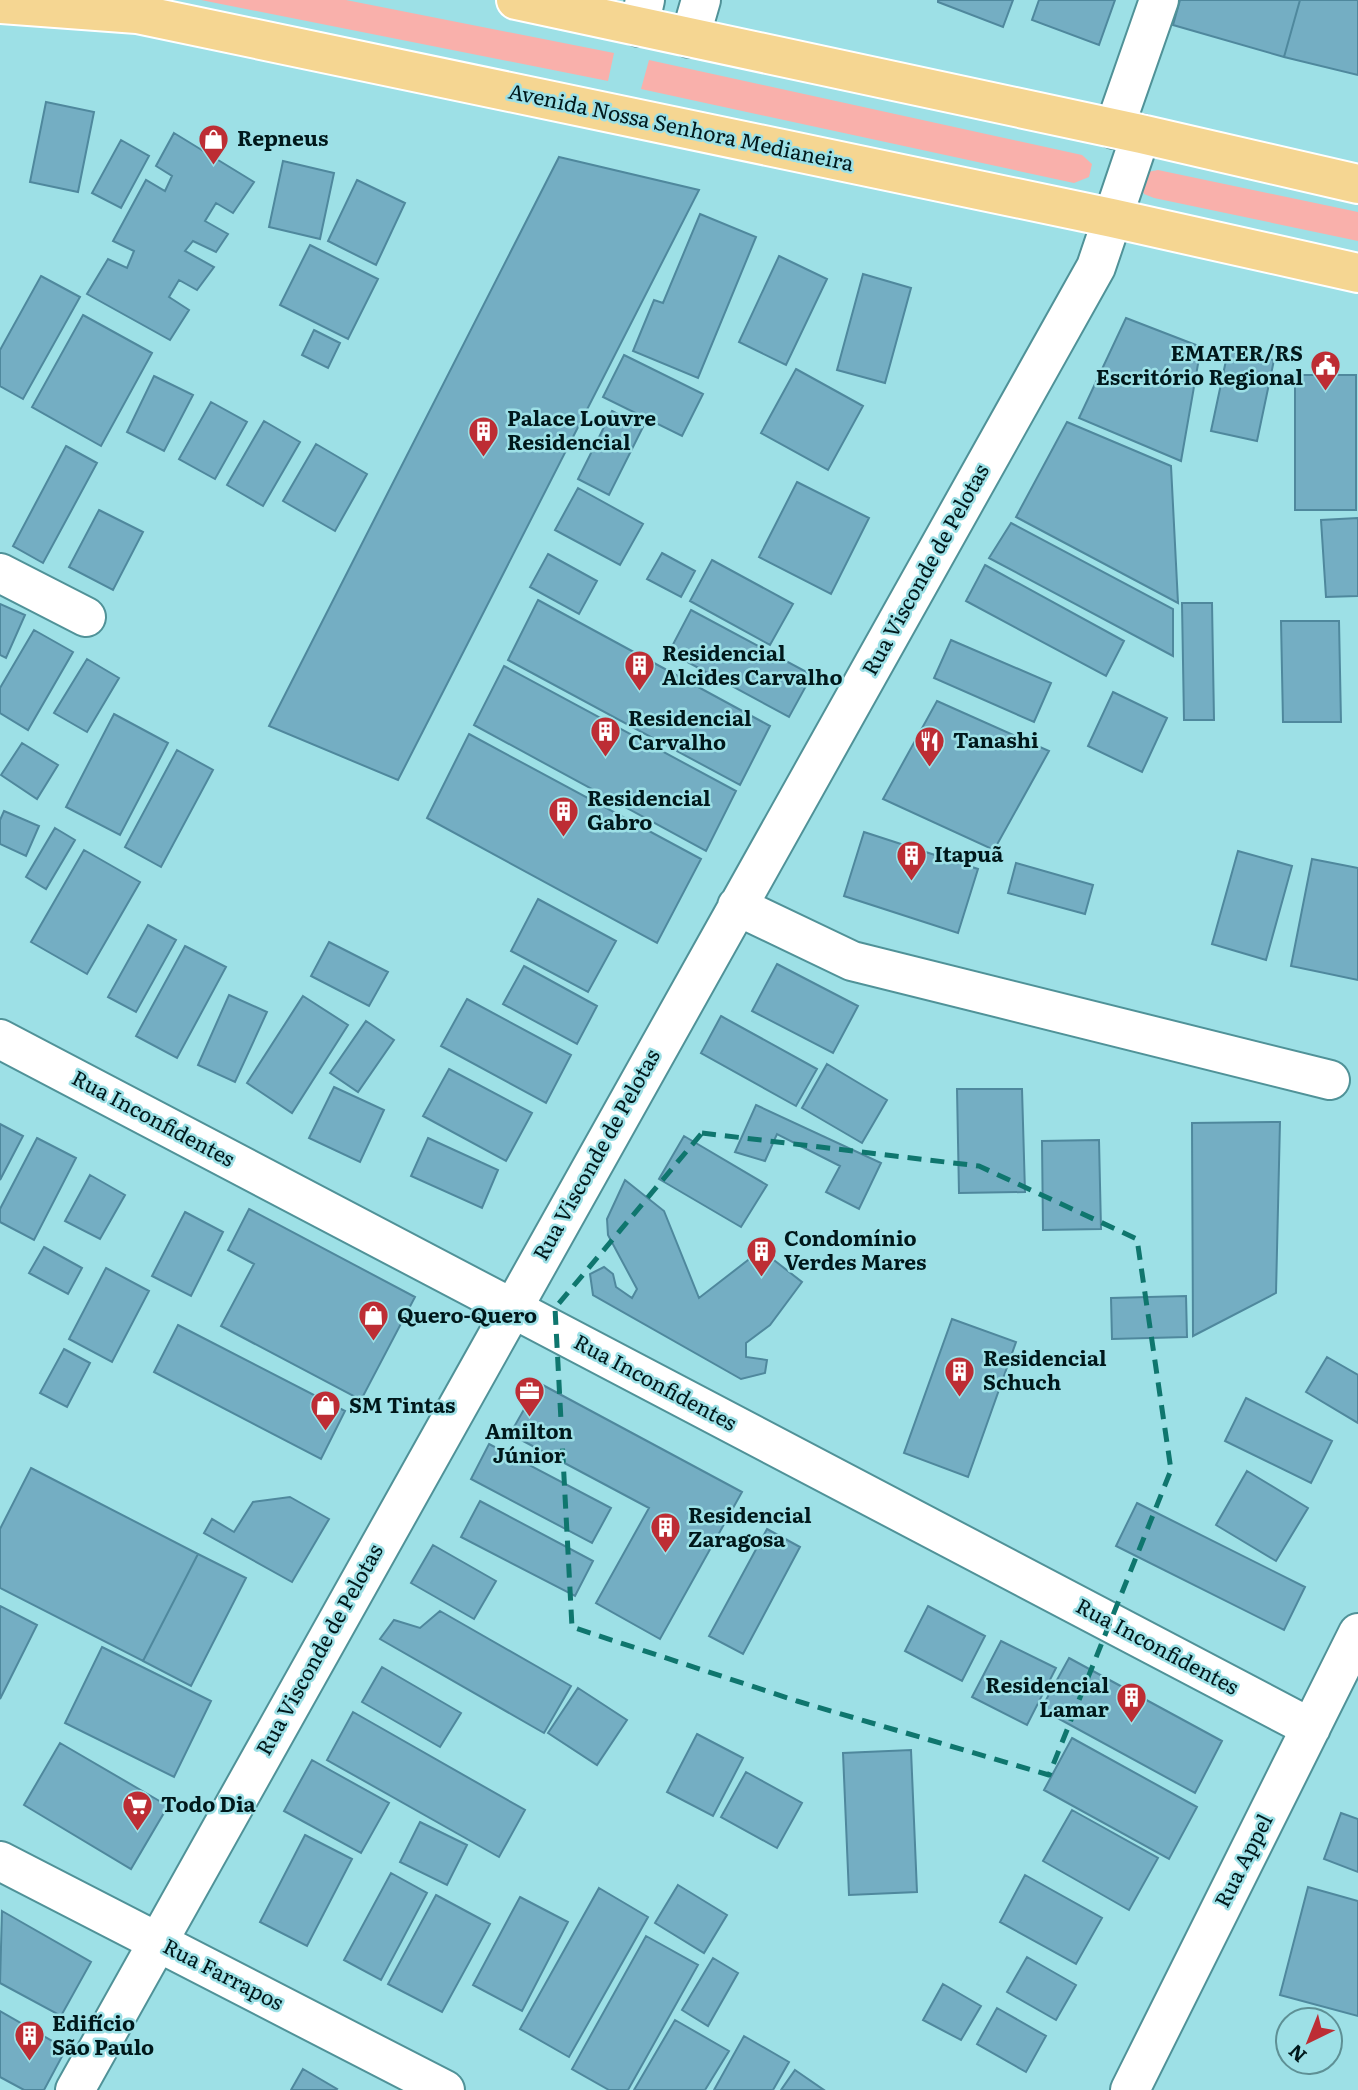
<svg xmlns="http://www.w3.org/2000/svg" width="1358" height="2090" viewBox="0 0 1358 2090" font-family="Literata,serif">
<rect width="100%" height="100%" fill="#9de0e6"/>
<path fill="#f9b0ab" d="M 201,0 L 346,0 L 614,53 L 608,81 Z
M 649,60 L 1082,155 L 1092,164 L 1089,177 L 1074,183 L 641,89 Z
M 1158,170 L 1358,212 L 1358,241 L 1154,198 L 1144,194 L 1140,186 L 1147,172 Z"/>
<path fill="#74aec3" stroke="#4f889d" stroke-width="2" d="M 938,0 L 1013,0 L 1003,27 L 938,2 Z
M 1039,0 L 1115,0 L 1099,45 L 1032,20 Z
M 1180,0 L 1300,0 L 1284,57 L 1173,25 Z
M 1300,0 L 1358,0 L 1358,75 L 1284,57 Z
M 46,102 L 94,112 L 78,192 L 30,182 Z
M 174,133 L 254,182 L 233,213 L 216,203 L 205,221 L 228,234 L 216,252 L 193,241 L 185,251 L 214,267 L 197,290 L 179,280 L 169,297 L 189,310 L 170,340 L 87,294 L 108,259 L 127,268 L 134,251 L 113,241 L 146,180 L 165,191 L 172,176 L 156,166 Z
M 121,140 L 149,156 L 121,208 L 92,193 Z
M 559,157 L 699,190 L 398,780 L 269,726 Z
M 283,161 L 334,173 L 320,239 L 269,227 Z
M 357,180 L 405,203 L 376,265 L 328,241 Z
M 700,214 L 756,237 L 698,378 L 633,351 L 654,300 L 663,303 Z
M 310,245 L 378,279 L 348,339 L 280,305 Z
M 779,256 L 827,279 L 786,365 L 739,342 Z
M 863,274 L 911,288 L 885,383 L 837,370 Z
M 41,276 L 80,297 L 23,399 L 0,386 L 0,350 Z
M 83,315 L 152,353 L 101,446 L 32,407 Z
M 1126,318 L 1201,347 L 1181,461 L 1079,418 Z
M 314,330 L 340,343 L 328,368 L 302,355 Z
M 1228,351 L 1274,360 L 1257,441 L 1211,431 Z
M 624,355 L 703,394 L 682,436 L 603,397 Z
M 796,369 L 863,406 L 828,470 L 761,433 Z
M 1295,375 L 1356,375 L 1356,510 L 1295,510 Z
M 154,376 L 193,395 L 164,451 L 127,432 Z
M 211,402 L 247,422 L 215,479 L 179,459 Z
M 612,411 L 643,427 L 609,495 L 578,479 Z
M 264,421 L 300,442 L 263,506 L 227,485 Z
M 1067,422 L 1171,466 L 1178,603 L 1016,517 Z
M 316,444 L 367,474 L 335,531 L 283,501 Z
M 66,446 L 97,463 L 43,563 L 13,546 Z
M 797,482 L 869,518 L 831,594 L 759,557 Z
M 578,488 L 643,524 L 620,565 L 555,530 Z
M 99,510 L 143,532 L 113,590 L 69,567 Z
M 1358,518 L 1358,596 L 1326,597 L 1321,520 Z
M 1011,523 L 1173,609 L 1173,656 L 989,558 Z
M 662,553 L 695,571 L 681,597 L 647,579 Z
M 548,554 L 597,581 L 579,614 L 530,587 Z
M 712,560 L 793,604 L 770,645 L 690,601 Z
M 985,565 L 1124,641 L 1106,676 L 966,601 Z
M 538,600 L 770,726 L 740,785 L 508,660 Z
M 1182,603 L 1212,603 L 1214,720 L 1184,720 Z
M 0,604 L 25,615 L 6,658 L 0,655 Z
M 691,610 L 812,675 L 789,717 L 669,652 Z
M 1281,621 L 1339,621 L 1341,722 L 1283,722 Z
M 34,630 L 73,652 L 28,730 L 0,713 L 0,688 Z
M 951,640 L 1051,683 L 1034,722 L 934,678 Z
M 87,659 L 119,678 L 87,732 L 54,713 Z
M 504,666 L 736,791 L 706,851 L 474,725 Z
M 1113,692 L 1167,718 L 1142,772 L 1088,746 Z
M 937,701 L 1049,751 L 994,850 L 883,799 Z
M 114,714 L 168,743 L 120,835 L 66,807 Z
M 469,734 L 701,859 L 657,943 L 427,818 Z
M 22,743 L 58,765 L 37,799 L 1,775 Z
M 177,750 L 213,770 L 161,867 L 125,847 Z
M 4,811 L 39,826 L 26,856 L 0,844 L 0,820 Z
M 55,828 L 75,840 L 46,889 L 26,877 Z
M 864,832 L 978,869 L 958,933 L 844,896 Z
M 84,850 L 140,882 L 87,974 L 31,942 Z
M 1238,851 L 1292,866 L 1266,960 L 1212,944 Z
M 1312,859 L 1358,868 L 1358,980 L 1291,966 Z
M 1016,863 L 1093,885 L 1085,914 L 1008,893 Z
M 538,899 L 616,941 L 588,992 L 511,951 Z
M 148,925 L 176,940 L 136,1012 L 108,997 Z
M 329,942 L 388,972 L 369,1006 L 311,976 Z
M 185,946 L 226,967 L 177,1058 L 136,1036 Z
M 777,964 L 858,1006 L 833,1053 L 752,1011 Z
M 524,966 L 597,1006 L 577,1044 L 503,1004 Z
M 229,995 L 267,1012 L 235,1082 L 198,1065 Z
M 303,996 L 348,1025 L 292,1113 L 247,1083 Z
M 467,999 L 571,1055 L 546,1103 L 441,1046 Z
M 721,1016 L 817,1069 L 796,1106 L 701,1053 Z
M 366,1021 L 394,1040 L 358,1092 L 330,1073 Z
M 827,1064 L 887,1100 L 862,1143 L 802,1108 Z
M 449,1069 L 532,1113 L 506,1161 L 423,1116 Z
M 334,1087 L 384,1110 L 360,1162 L 309,1138 Z
M 957,1089 L 1022,1089 L 1025,1192 L 959,1193 Z
M 756,1105 L 881,1163 L 859,1209 L 826,1192 L 840,1166 L 777,1134 L 765,1161 L 735,1152 Z
M 1280,1122 L 1276,1293 L 1193,1336 L 1192,1123 Z
M 0,1124 L 23,1136 L 0,1180 Z
M 684,1136 L 767,1185 L 741,1227 L 659,1179 Z
M 37,1138 L 76,1158 L 34,1240 L 0,1222 L 0,1209 Z
M 428,1138 L 498,1170 L 482,1208 L 411,1176 Z
M 1099,1140 L 1101,1229 L 1043,1230 L 1042,1141 Z
M 90,1175 L 125,1195 L 100,1239 L 65,1221 Z
M 625,1180 L 664,1211 L 699,1298 L 761,1250 L 802,1282 L 770,1325 L 746,1343 L 746,1357 L 767,1360 L 765,1373 L 741,1379 L 593,1295 L 590,1274 L 604,1267 L 613,1274 L 616,1287 L 632,1298 L 637,1289 L 608,1235 L 607,1219 Z
M 249,1209 L 415,1297 L 361,1400 L 221,1326 L 254,1264 L 228,1250 Z
M 185,1212 L 223,1232 L 191,1296 L 152,1276 Z
M 44,1247 L 82,1268 L 68,1294 L 29,1273 Z
M 106,1268 L 149,1291 L 112,1362 L 69,1339 Z
M 1186,1296 L 1187,1337 L 1112,1339 L 1111,1298 Z
M 952,1319 L 1016,1342 L 968,1477 L 904,1453 Z
M 178,1325 L 345,1411 L 321,1459 L 154,1372 Z
M 64,1349 L 90,1363 L 67,1407 L 40,1393 Z
M 1327,1357 L 1358,1375 L 1358,1423 L 1306,1392 Z
M 539,1383 L 742,1492 L 660,1639 L 596,1603 L 649,1508 L 510,1434 Z
M 1246,1398 L 1332,1441 L 1311,1483 L 1225,1441 Z
M 489,1444 L 611,1508 L 592,1543 L 471,1479 Z
M 31,1468 L 198,1554 L 143,1661 L 0,1588 L 0,1529 Z
M 1247,1471 L 1308,1508 L 1276,1561 L 1216,1525 Z
M 290,1497 L 329,1519 L 292,1582 L 204,1533 L 212,1519 L 234,1532 L 253,1502 Z
M 480,1501 L 593,1561 L 575,1596 L 461,1537 Z
M 1137,1503 L 1305,1587 L 1284,1630 L 1116,1546 Z
M 767,1529 L 800,1547 L 743,1654 L 709,1636 Z
M 433,1545 L 496,1581 L 474,1619 L 411,1583 Z
M 198,1554 L 246,1578 L 191,1686 L 143,1661 Z
M 0,1606 L 37,1625 L 0,1699 Z
M 928,1606 L 985,1636 L 962,1681 L 905,1651 Z
M 440,1611 L 571,1686 L 544,1733 L 380,1639 L 394,1620 L 420,1628 Z
M 1001,1641 L 1056,1668 L 1027,1725 L 972,1697 Z
M 102,1647 L 211,1701 L 174,1777 L 65,1723 Z
M 1069,1658 L 1222,1741 L 1195,1793 L 1041,1709 Z
M 382,1667 L 461,1713 L 440,1747 L 362,1702 Z
M 578,1688 L 627,1720 L 597,1765 L 548,1733 Z
M 353,1712 L 525,1810 L 499,1857 L 327,1760 Z
M 697,1734 L 743,1758 L 713,1816 L 667,1792 Z
M 1072,1738 L 1197,1807 L 1169,1859 L 1044,1790 Z
M 60,1743 L 168,1806 L 131,1869 L 24,1805 Z
M 911,1750 L 917,1892 L 849,1895 L 843,1753 Z
M 312,1760 L 389,1803 L 361,1853 L 284,1811 Z
M 746,1772 L 802,1803 L 777,1848 L 721,1817 Z
M 1072,1810 L 1158,1858 L 1129,1910 L 1043,1861 Z
M 1341,1813 L 1358,1819 L 1358,1872 L 1324,1859 Z
M 420,1822 L 467,1845 L 447,1885 L 400,1862 Z
M 305,1835 L 352,1859 L 307,1946 L 260,1922 Z
M 391,1873 L 427,1893 L 381,1980 L 344,1960 Z
M 1025,1875 L 1102,1918 L 1076,1964 L 1000,1922 Z
M 678,1885 L 727,1915 L 704,1953 L 655,1923 Z
M 1308,1887 L 1358,1901 L 1358,2016 L 1280,1995 Z
M 599,1888 L 648,1917 L 569,2057 L 520,2029 Z
M 436,1895 L 490,1924 L 442,2012 L 388,1984 Z
M 520,1897 L 568,1922 L 522,2011 L 473,1985 Z
M 2,1911 L 91,1962 L 61,2016 L 0,1983 Z
M 646,1936 L 698,1965 L 628,2090 L 609,2090 L 572,2069 Z
M 1027,1957 L 1076,1985 L 1056,2020 L 1007,1992 Z
M 713,1958 L 738,1973 L 708,2026 L 682,2010 Z
M 943,1984 L 981,2006 L 961,2040 L 923,2020 Z
M 997,2008 L 1046,2036 L 1026,2072 L 977,2044 Z
M 0,2011 L 66,2049 L 44,2090 L 24,2090 L 0,2077 Z
M 675,2020 L 729,2051 L 705,2090 L 634,2090 Z
M 744,2036 L 789,2062 L 773,2090 L 714,2090 Z
M 303,2069 L 337,2089 L 336,2090 L 291,2090 Z
M 795,2070 L 824,2090 L 781,2090 Z"/>
<g fill="none" stroke-linecap="round" stroke-linejoin="round">
<defs>
<path id="minor" d="M 639,27 L 645,0
M 690,38 L 701,0
M 1114,129 L 1159,0
M 0,573 L 86,617
M 737,906 L 852,961 L 1330,1080
M 0,1039 L 1311,1728
M 0,1861 L 445,2090
M 75,2090 L 1096,267 L 1141,134
M 1130,2090 L 1358,1633"/>
<path id="major" d="M 516,0 L 1141,134 L 1358,184
M 0,4 L 137,14 L 1112,218 L 1358,273"/>
</defs>
<use href="#minor" stroke="#509298" stroke-width="42"/>
<use href="#major" stroke="#fff" stroke-width="42"/>
<use href="#minor" stroke="#fff" stroke-width="38"/>
<use href="#major" stroke="#f5d692" stroke-width="38"/>
</g>
<path fill="none" stroke="#0f766e" stroke-width="5" stroke-dasharray="14 9" stroke-linejoin="round" d="M 702,1133 L 979,1166 L 1137,1239 L 1171,1470 L 1049,1775 L 797,1701 L 572,1627 L 555,1308 Z"/>
<defs>
<symbol id="shop-pin" viewBox="-11 -11 22 30"><path d="M0 17L-7.5 6A9.5 9.5 0 1 1 7.5 6Z" fill="#bd2d34" stroke="#9de0e6"/><path d="M-5-2.5h2.3a2.7 3.5 0 0 1 5.4 0H5L5.5 6h-11ZM-1.5-2.5h3a1.5 2.3 0 0 0-3 0Z" fill="#fff"/></symbol>
<symbol id="civic-pin" viewBox="-11 -11 22 30"><path d="M0 17L-7.5 6A9.5 9.5 0 1 1 7.5 6Z" fill="#bd2d34" stroke="#9de0e6"/><path d="M-.6-6.5H3V-4.5H.6V-3L4-1V1h2V6H-6V1h2V-1L-.6-3ZM-1.2 2.5V6h2.4V2.5Z" fill="#fff"/></symbol>
<symbol id="building-pin" viewBox="-11 -11 22 30"><path d="M0 17L-7.5 6A9.5 9.5 0 1 1 7.5 6Z" fill="#bd2d34" stroke="#9de0e6"/><path d="M-4-6H4V6H1V3H-1V6H-4ZM-2.5-4.3h1.7v1.8h-1.7ZM.8-4.3h1.7v1.8H.8ZM-2.5-1h1.7V.8h-1.7ZM.8-1h1.7V.8H.8Z" fill="#fff"/></symbol>
<symbol id="restaurant-pin" viewBox="-11 -11 22 30"><path d="M0 17L-7.5 6A9.5 9.5 0 1 1 7.5 6Z" fill="#bd2d34" stroke="#9de0e6"/><path d="M-5-6h1v4h1v-4h1v4h1v-4h1v5L-1.5 .5V6h-2V.5L-5-1ZM5-6V6H3V1.5H1.5Q1.5-4 5-6Z" fill="#fff"/></symbol>
<symbol id="office-pin" viewBox="-11 -11 22 30"><path d="M0 17L-7.5 6A9.5 9.5 0 1 1 7.5 6Z" fill="#bd2d34" stroke="#9de0e6"/><path d="M-6-3h4V-5.5h4V-3h4V5H-6ZM-1-4.5V-3h2v-1.5ZM-6 0V1H6V0Z" fill="#fff"/></symbol>
<symbol id="supermarket-pin" viewBox="-11 -11 22 30"><path d="M0 17L-7.5 6A9.5 9.5 0 1 1 7.5 6Z" fill="#bd2d34" stroke="#9de0e6"/><path d="M-6-5.5h2.5l.6 2H6L4.5 2H-2.5L-4.4-4H-6ZM-1.5 3.2a1.3 1.3 0 1 0 .1 0ZM3 3.2a1.3 1.3 0 1 0 .1 0Z" fill="#fff"/></symbol>
</defs>
<g fill-rule="evenodd">
<use href="#shop-pin" x="196" y="122" width="35" height="47"/>
<use href="#civic-pin" x="1308" y="348" width="35" height="47"/>
<use href="#building-pin" x="466" y="414" width="35" height="47"/>
<use href="#building-pin" x="622" y="648" width="35" height="47"/>
<use href="#building-pin" x="588" y="714" width="35" height="47"/>
<use href="#restaurant-pin" x="912" y="724" width="35" height="47"/>
<use href="#building-pin" x="546" y="794" width="35" height="47"/>
<use href="#building-pin" x="894" y="838" width="35" height="47"/>
<use href="#building-pin" x="744" y="1234" width="35" height="47"/>
<use href="#shop-pin" x="356" y="1298" width="35" height="47"/>
<use href="#building-pin" x="942" y="1354" width="35" height="47"/>
<use href="#office-pin" x="512" y="1374" width="35" height="47"/>
<use href="#shop-pin" x="308" y="1388" width="35" height="47"/>
<use href="#building-pin" x="648" y="1510" width="35" height="47"/>
<use href="#building-pin" x="1114" y="1680" width="35" height="47"/>
<use href="#supermarket-pin" x="120" y="1788" width="35" height="47"/>
<use href="#building-pin" x="12" y="2018" width="35" height="47"/>
</g>
<g text-anchor="middle" stroke-width="5" stroke-linejoin="round" paint-order="stroke">
<g font-size="21" fill="#00181b" stroke="#9de0e6">
<text transform="translate(681 128) rotate(12)" y="7">Avenida Nossa Senhora Medianeira</text>
<text transform="translate(926 570) rotate(-61)" y="7">Rua Visconde de Pelotas</text>
<text transform="translate(153 1119) rotate(28)" y="7">Rua Inconfidentes</text>
<text transform="translate(597 1155) rotate(-61)" y="7">Rua Visconde de Pelotas</text>
<text transform="translate(655 1383) rotate(28)" y="7">Rua Inconfidentes</text>
<text transform="translate(1157 1647) rotate(28)" y="7">Rua Inconfidentes</text>
<text transform="translate(320 1650) rotate(-61)" y="7">Rua Visconde de Pelotas</text>
<text transform="translate(1244 1861) rotate(-63)" y="7">Rua Appel</text>
<text transform="translate(223 1975) rotate(27)" y="7">Rua Farrapos</text>
</g>
<g font-size="21" font-weight="bold" fill="#00181b" stroke="#9de0e6" text-anchor="start">
<text x="237" y="146">Repneus</text>
<text x="1303" y="361" text-anchor="end">EMATER/RS<tspan x="1303" dy="24">Escritório Regional</tspan></text>
<text x="507" y="426">Palace Louvre<tspan x="507" dy="24">Residencial</tspan></text>
<text x="662" y="661">Residencial<tspan x="662" dy="24">Alcides Carvalho</tspan></text>
<text x="628" y="726">Residencial<tspan x="628" dy="24">Carvalho</tspan></text>
<text x="953" y="748">Tanashi</text>
<text x="587" y="806">Residencial<tspan x="587" dy="24">Gabro</tspan></text>
<text x="934" y="862">Itapuã</text>
<text x="784" y="1246">Condomínio<tspan x="784" dy="24">Verdes Mares</tspan></text>
<text x="397" y="1323">Quero-Quero</text>
<text x="983" y="1366">Residencial<tspan x="983" dy="24">Schuch</tspan></text>
<text x="349" y="1413">SM Tintas</text>
<text x="529" y="1439" text-anchor="middle">Amilton<tspan x="529" dy="24">Júnior</tspan></text>
<text x="688" y="1523">Residencial<tspan x="688" dy="24">Zaragosa</tspan></text>
<text x="1109" y="1693" text-anchor="end">Residencial<tspan x="1109" dy="24">Lamar</tspan></text>
<text x="161" y="1812">Todo Dia</text>
<text x="52" y="2031">Edifício<tspan x="52" dy="24">São Paulo</tspan></text>
</g>
</g>
<g transform="translate(1309 2041) rotate(223)"><circle r="33" fill="#9de0e6" stroke="#5e9095" stroke-width="2"/>
<path d="M0-5L12 26L0 18L-12 26Z" fill="#bd2d34"/>
<text y="-10" font-size="19" font-weight="bold" text-anchor="middle" fill="#00181b">N</text>
</g>
</svg>
